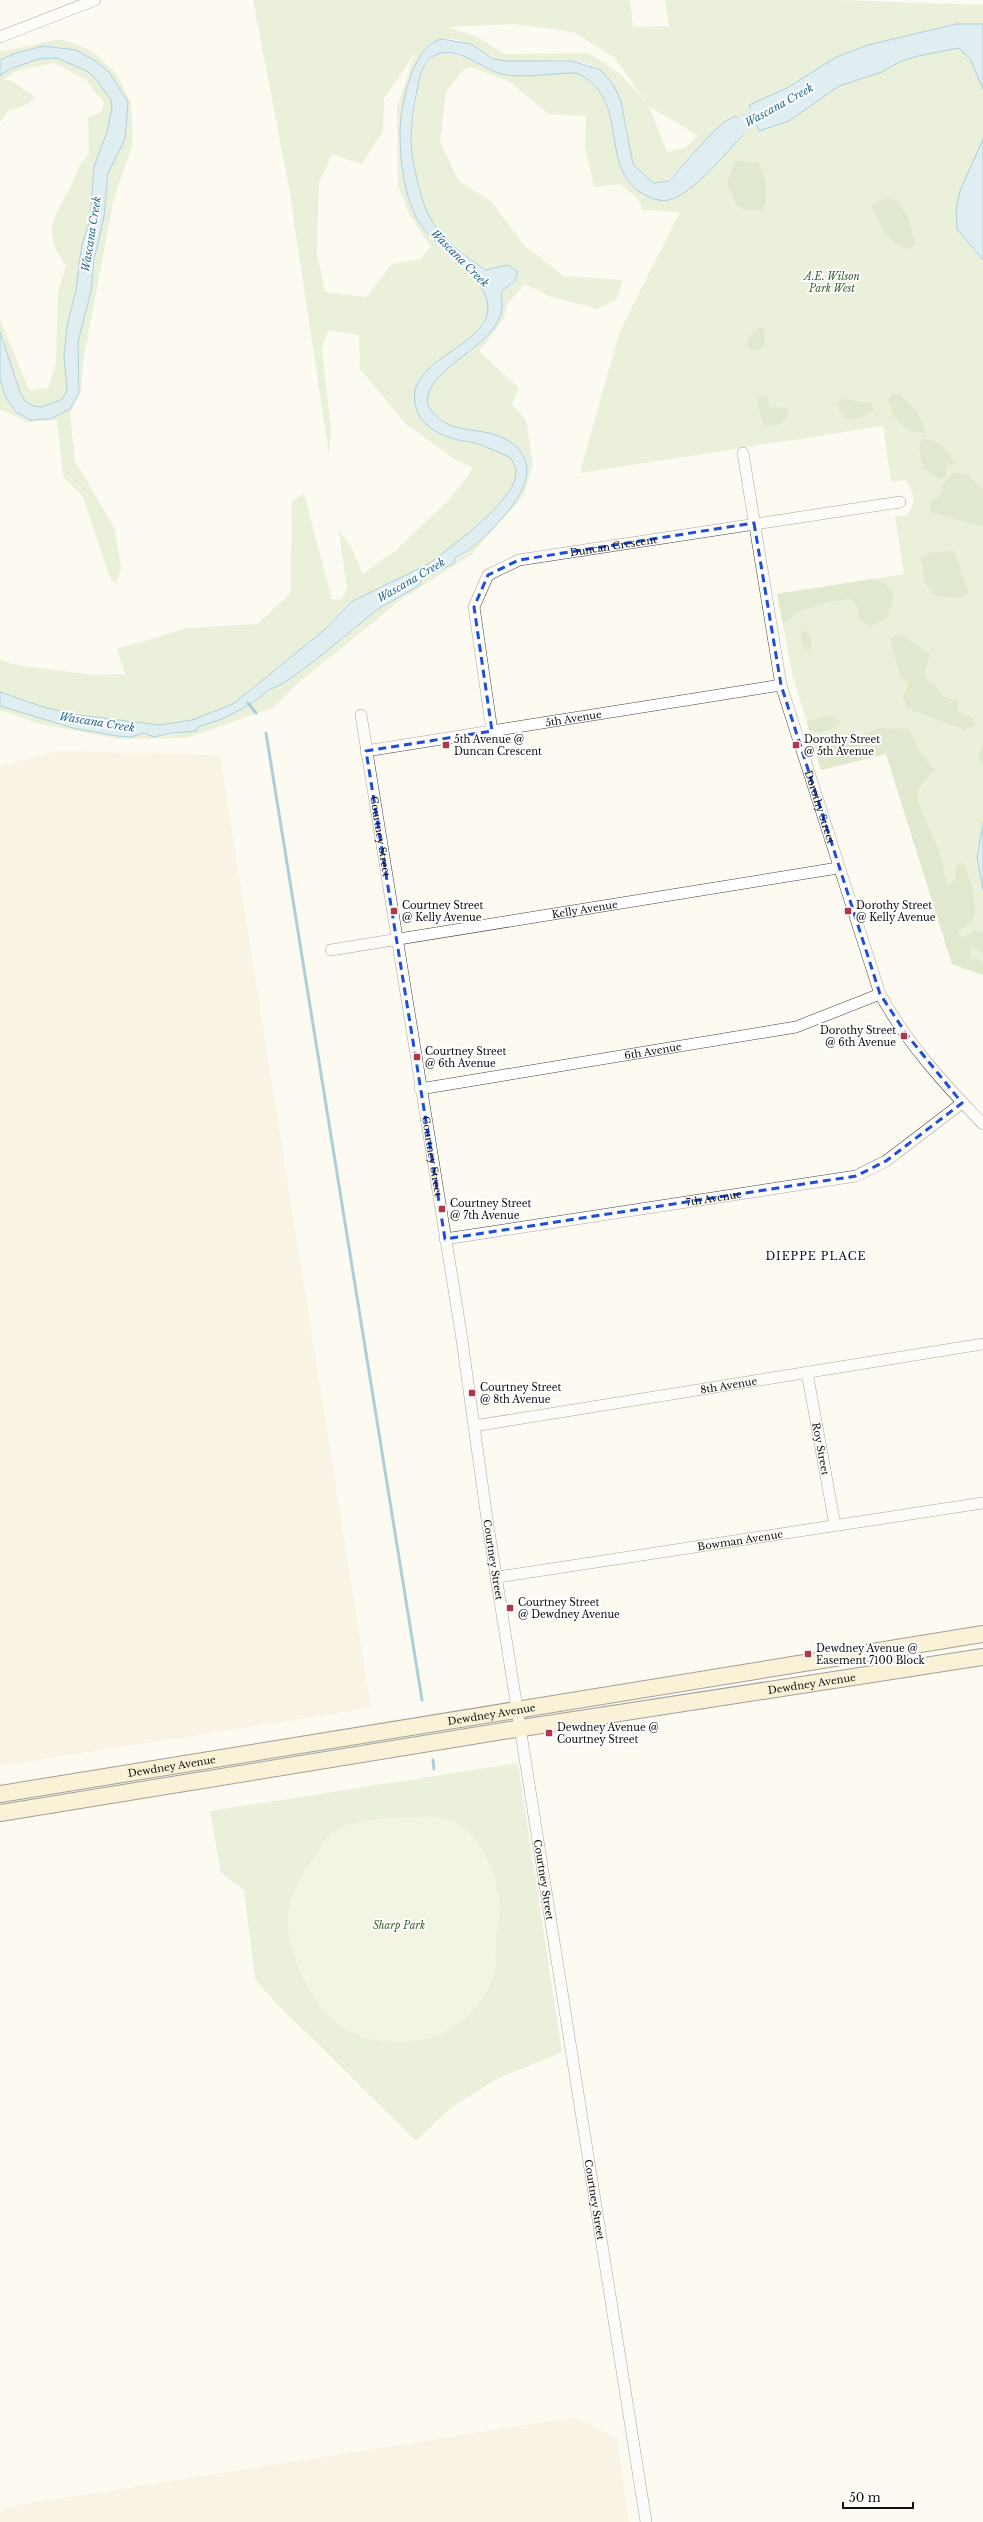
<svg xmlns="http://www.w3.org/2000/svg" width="983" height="2522" viewBox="0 0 983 2522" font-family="'Libre Baskerville',serif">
<rect width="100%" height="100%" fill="#fdfaf2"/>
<path fill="#f1ecd5" d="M 59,751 L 220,755 L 371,1708 L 0,1766 L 0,766 Z
M 576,2417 L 617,2438 L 629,2522 L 0,2522 L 0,2512 L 12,2506 Z"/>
<path fill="#d6e4bf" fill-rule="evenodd" d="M 253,0 L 630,0 L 633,27 L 669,26 L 665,0 L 840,0 L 983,5 L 983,975 L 952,964 L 886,754 L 821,770 L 793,677 L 777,594 L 904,574 L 895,517 L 907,515 C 916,501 915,493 905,480 L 891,482 L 883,426 L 580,473 L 619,333 L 680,212 L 642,210 L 639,200 L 620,184 L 594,187 L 585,147 L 586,116 L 548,114 L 510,82 L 471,67 L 464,69 L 446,92 L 440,141 L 458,180 L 492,202 L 524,245 L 564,276 L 623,280 L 616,300 L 597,309 L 549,296 L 525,284 L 507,305 L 504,319 L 479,351 L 519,388 L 512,404 L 526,420 L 533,463 L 524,495 L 471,555 L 402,599 L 298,683 L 273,708 L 186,738 L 118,739 L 40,724 L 0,710 L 0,706 L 91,732 L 131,737 L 144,733 L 154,737 L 175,734 L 222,719 L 251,704 L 269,690 L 284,683 L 378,609 L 412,590 L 421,580 L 469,551 L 511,507 L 523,454 C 514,444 501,436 488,433 C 464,428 439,428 427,403 C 427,373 473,354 490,331 C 503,314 492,293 515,281 L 503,266 L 485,270 L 443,235 L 429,217 L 420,196 L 411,140 L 418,86 L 423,68 L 433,56 L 443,52 L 466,57 L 496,72 L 576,73 L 596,85 L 601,92 L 610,117 L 618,155 L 638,191 L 657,200 L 691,187 L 724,155 L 695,152 L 667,181 L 653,183 C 647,178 638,173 634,166 C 631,160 631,151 630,145 C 626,116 620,78 590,65 C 564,54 532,65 505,61 C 482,57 468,36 442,39 C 425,40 419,64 412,77 C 408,85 407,93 406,102 C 399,132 401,147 405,178 C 407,186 407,195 410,203 C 417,221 428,235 441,248 C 456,264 484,279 488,303 C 495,352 351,383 447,436 C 455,441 467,441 476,444 C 488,447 500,453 511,458 L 516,469 L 515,480 L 511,489 L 495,509 L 471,531 L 430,563 L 344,607 L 323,631 L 233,704 L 192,720 L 160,726 L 78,715 L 43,707 L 0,692 L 0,659 L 11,664 L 92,675 L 125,674 L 117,649 L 188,628 L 257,624 L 290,594 L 292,500 L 304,494 L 332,599 L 341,600 L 347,588 L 339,531 L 350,545 L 363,574 L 396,550 L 451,498 L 473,468 L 456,460 L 406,424 L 360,369 L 359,335 L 328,330 L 322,348 L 331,431 L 329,455 L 289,188 ZM 514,24 L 573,32 L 614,57 L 646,102 L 620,74 L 589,53 L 505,54 L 478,37 L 448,27 ZM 415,53 L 397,108 L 398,186 L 410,216 L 431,247 L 420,259 L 392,264 L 366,297 L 325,292 L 317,254 L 319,183 L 332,154 L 361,164 L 383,132 L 384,99 ZM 649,106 L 698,136 L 686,147 L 667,152 Z
M 60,39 L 91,50 L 117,74 L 131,103 L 133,144 L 114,198 L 83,362 L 81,391 L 70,414 L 75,461 L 115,529 L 121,568 L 116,584 L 110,578 L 83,497 L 63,477 L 57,420 L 27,422 L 0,409 L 0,379 C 4,391 7,402 15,411 C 34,431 69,417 78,395 C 83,383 76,356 78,341 C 80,324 87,308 90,291 C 98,255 99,217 109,181 C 107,165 115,162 120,149 C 125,136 125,117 127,102 L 109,72 L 61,47 L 44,46 L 16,53 L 0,60 L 0,52 Z
M 57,58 L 87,71 L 95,78 L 111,100 L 112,108 L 107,132 L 94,167 L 90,221 L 82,244 L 76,290 L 67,326 L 64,356 L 67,391 L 61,400 L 42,407 L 33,406 L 25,401 L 20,392 L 0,332 L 0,319 L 29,390 L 48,388 L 56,363 L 58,291 L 66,266 C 40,228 55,218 72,183 C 78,170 77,165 89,155 L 88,117 L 102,112 L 104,103 L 86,80 L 54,63 L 16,71 L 4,80 L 11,80 L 36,98 L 24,106 L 8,111 L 0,123 L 0,76 C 17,64 36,57 57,58 Z
M 518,1763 L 562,2052 L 495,2080 L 452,2107 L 416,2141 L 273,2000 L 255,1979 L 244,1890 L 221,1873 L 210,1811 Z"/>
<path fill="#bdd3a0" d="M 735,161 L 758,162 C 766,179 770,192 763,210 L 746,210 L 738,207 L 727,184 Z
M 888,198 L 898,201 L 909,219 L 915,243 L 910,249 C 885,243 881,226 871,205 L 877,201 Z
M 759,328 L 765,330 L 764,346 L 758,351 L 751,350 L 747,345 L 749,336 Z
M 899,393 L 918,413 L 925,431 L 912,433 L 894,417 L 888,400 L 893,394 Z
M 768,396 L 769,401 L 767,407 L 786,408 L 789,414 C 782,425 776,427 763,425 L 758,406 L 758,397 Z
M 844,399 L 871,403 L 874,410 L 862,417 L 847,419 L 839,409 L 838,402 Z
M 922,439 C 940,440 947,449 955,464 L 947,465 L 946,476 L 940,479 L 923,468 L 919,449 Z
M 952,473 L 968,474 L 983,490 L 983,527 L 931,512 L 930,503 L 943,492 L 942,485 Z
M 954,551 L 969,593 L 960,598 L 936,596 L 925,583 L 921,559 L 929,553 Z
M 873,579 L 887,585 L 894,595 L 888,617 L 870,627 L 859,619 L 857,605 L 850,599 L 827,602 L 800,611 L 783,624 L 777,594 Z
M 805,630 L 811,637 L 811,650 L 805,649 L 801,641 L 801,633 Z
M 901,634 L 930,654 L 924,677 L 936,686 L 942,696 L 958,701 L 958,711 L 972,718 L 975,725 L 965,730 L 907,708 L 903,698 L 909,683 L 900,677 L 890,639 Z
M 830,716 L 841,722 C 832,730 822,735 809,730 L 807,722 Z
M 880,728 L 909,729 L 922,756 L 935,769 L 919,788 L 917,800 L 943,861 L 945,878 L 949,885 L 955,880 L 956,865 L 963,863 C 969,873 981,913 971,922 C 968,926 962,928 958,931 L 961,936 L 966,938 L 975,930 L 983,933 L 983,954 L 979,950 L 971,949 L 970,955 L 983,963 L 983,975 L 952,964 L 886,754 L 821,770 L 814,746 L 834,739 L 852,739 Z
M 983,741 L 983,765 L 978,758 Z"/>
<path fill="#e6edd0" d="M 432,1816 C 448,1818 468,1827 477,1841 C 489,1856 501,1892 500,1911 C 500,1921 496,1932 496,1942 C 495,1954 497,1966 493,1977 C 473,2040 394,2060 341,2026 C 310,2005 280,1942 290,1904 C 294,1886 303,1873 314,1858 C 321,1847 326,1835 338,1829 C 365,1816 403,1819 432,1816 Z"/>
<path fill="#bde1ef" stroke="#4c9cbd" d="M 956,24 L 983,24 L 983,89 L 970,59 L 959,48 L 918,56 L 899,62 L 882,72 L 839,86 L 789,121 L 759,131 L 749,105 L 787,88 L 836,57 L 868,45 Z
M 441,39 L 471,44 L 493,59 L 507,61 L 572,61 L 601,70 L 614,86 L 621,101 L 633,164 L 653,183 L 669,181 L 709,136 L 724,122 L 735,116 L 743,120 L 746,127 L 744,134 C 726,153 694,193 669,200 C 660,202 651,198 643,194 C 597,168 632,97 576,73 C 554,73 528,78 506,75 C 486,72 462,48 441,53 C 433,55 427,60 423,68 C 417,82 411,124 411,140 C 411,157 421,201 429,216 C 441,239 465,255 485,270 L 508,265 L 517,271 C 519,282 509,284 502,291 C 501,297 503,304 502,309 C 496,349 428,364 427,403 C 440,430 464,428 489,433 C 516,440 534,457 524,485 C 518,505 487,535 470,549 C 466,552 460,555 455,558 L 454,563 L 421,580 L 420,585 L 378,609 L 313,662 L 284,683 L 269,690 L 251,704 L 222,719 L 198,727 L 196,731 L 171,733 L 154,737 L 144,733 L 131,737 L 117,736 L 73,728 L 0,706 L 0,692 L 43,707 L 78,715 L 160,725 L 192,720 L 233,704 L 323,631 L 351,602 L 430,563 L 471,531 L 495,509 L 511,489 L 515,480 L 516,469 L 511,458 C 500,453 489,448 478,444 C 468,441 458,441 448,437 C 434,432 420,423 416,408 C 401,356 498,347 487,301 C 480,270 433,248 417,219 C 404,195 400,160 400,133 C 400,107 412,46 441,39 Z
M 44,46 L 76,50 L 97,62 L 109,72 L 128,102 L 125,139 L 108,173 L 104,217 L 94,260 L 91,291 L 78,342 L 79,393 L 70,409 L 50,419 L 30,420 L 16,412 L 6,398 L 0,379 L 0,332 L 20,392 L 25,401 L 33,406 L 42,407 L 61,400 L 67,391 L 64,356 L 67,326 L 76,290 L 82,244 L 90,221 L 94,167 L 107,132 L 112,108 L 111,100 L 95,78 L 87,71 L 57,58 L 38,59 L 10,69 L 0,76 L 0,60 L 16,53 Z
M 983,139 L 983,260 L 957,229 L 956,210 L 960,191 Z
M 983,823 L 983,890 L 977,858 Z"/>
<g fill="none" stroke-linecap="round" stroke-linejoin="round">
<path stroke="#4c9cbd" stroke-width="3" d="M 248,703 L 256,713
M 266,733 L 422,1700
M 433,1760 L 434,1769"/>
<path stroke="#bde1ef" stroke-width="17" d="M 726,137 L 754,116 L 776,107"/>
<defs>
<g id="minor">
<path d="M 0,37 L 95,0"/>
<path id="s1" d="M 743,453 L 781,685 L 880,994 C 906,1042 945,1085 983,1124"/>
<path id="s2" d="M 361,715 L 461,1333 L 487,1519 L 646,2522"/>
<path id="s3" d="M 492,731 L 474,607 L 488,575 L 519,560 L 900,502"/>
<path id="s4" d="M 366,751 L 781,685"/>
<path id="s5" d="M 331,950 L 838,868"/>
<path id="s6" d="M 420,1089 L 796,1027 L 880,994"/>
<path id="s7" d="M 445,1239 L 856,1176 L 886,1161 L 962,1103"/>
<path id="s8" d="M 807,1372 L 835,1525"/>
<path id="s9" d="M 474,1426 L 983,1344"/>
<path id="s10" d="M 498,1577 L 983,1503"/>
</g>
<g id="secondary">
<path id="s11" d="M 0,1794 L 983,1634"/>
<path id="s12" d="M 0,1813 L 522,1728 L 983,1657"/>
</g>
</defs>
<use href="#minor" stroke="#424242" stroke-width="12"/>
<use href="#secondary" stroke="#313131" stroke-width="18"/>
<use href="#minor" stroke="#fff" stroke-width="11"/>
<use href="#secondary" stroke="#f5e8b5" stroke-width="16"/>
</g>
<path d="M0 0H983V2522H0ZM 754,523 L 781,685 L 880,994 L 907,1035 L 962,1103 L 886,1161 L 856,1176 L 445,1239 L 366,751 L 492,731 L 474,607 L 488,575 L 519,560 Z" fill="#fdfaf2" fill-opacity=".55" fill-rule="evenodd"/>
<path fill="none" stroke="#1d4ed8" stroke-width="3" stroke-dasharray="8 5" stroke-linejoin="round" d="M 754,523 L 781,685 L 880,994 L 907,1035 L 962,1103 L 886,1161 L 856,1176 L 445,1239 L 366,751 L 492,731 L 474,607 L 488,575 L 519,560 Z"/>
<g fill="#ae3749" stroke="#fff" stroke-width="1.5">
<rect x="442" y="741" width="8" height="8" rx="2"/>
<rect x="792" y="741" width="8" height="8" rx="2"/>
<rect x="390" y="907" width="8" height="8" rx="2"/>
<rect x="844" y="907" width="8" height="8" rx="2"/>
<rect x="900" y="1032" width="8" height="8" rx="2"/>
<rect x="413" y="1053" width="8" height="8" rx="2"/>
<rect x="438" y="1205" width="8" height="8" rx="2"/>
<rect x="468" y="1389" width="8" height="8" rx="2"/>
<rect x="506" y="1604" width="8" height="8" rx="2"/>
<rect x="804" y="1650" width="8" height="8" rx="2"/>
<rect x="545" y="1729" width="8" height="8" rx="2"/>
</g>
<g text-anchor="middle" stroke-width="4" stroke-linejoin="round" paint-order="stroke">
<g font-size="10" font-style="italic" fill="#385f27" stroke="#fff">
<text x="832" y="280">A.E. Wilson<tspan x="832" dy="12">Park West</tspan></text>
<text x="399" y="1929">Sharp Park</text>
</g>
<g font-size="10" fill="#0f0f0f" stroke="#fff">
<text dy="4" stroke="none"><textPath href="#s3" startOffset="290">Duncan Crescent</textPath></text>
<text dy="4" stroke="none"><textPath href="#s4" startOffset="210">5th Avenue</textPath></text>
<text dy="4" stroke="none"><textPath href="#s1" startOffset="363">Dorothy Street</textPath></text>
<text dy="4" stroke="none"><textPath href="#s2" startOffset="123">Courtney Street</textPath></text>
<text dy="4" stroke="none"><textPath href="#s5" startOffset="257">Kelly Avenue</textPath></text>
<text dy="4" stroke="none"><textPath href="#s6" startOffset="236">6th Avenue</textPath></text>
<text dy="4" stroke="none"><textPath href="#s2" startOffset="447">Courtney Street</textPath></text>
<text dy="4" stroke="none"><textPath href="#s7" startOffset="272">7th Avenue</textPath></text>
<text dy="4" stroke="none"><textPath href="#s9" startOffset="258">8th Avenue</textPath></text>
<text dy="4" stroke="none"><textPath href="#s8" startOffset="78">Roy Street</textPath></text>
<text dy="4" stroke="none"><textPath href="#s10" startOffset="245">Bowman Avenue</textPath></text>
<text dy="4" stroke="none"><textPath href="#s2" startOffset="855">Courtney Street</textPath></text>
<text dy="4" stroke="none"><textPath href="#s12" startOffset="822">Dewdney Avenue</textPath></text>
<text dy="4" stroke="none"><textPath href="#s11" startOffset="498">Dewdney Avenue</textPath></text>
<text dy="4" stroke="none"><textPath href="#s11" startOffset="174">Dewdney Avenue</textPath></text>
<text dy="4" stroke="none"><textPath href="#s2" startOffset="1179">Courtney Street</textPath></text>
<text dy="4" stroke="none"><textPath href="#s2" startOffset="1503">Courtney Street</textPath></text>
</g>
<g font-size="10" fill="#0f0f0f" stroke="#fff" text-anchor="start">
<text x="454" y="743">5th Avenue @<tspan x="454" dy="12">Duncan Crescent</tspan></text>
<text x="804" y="743">Dorothy Street<tspan x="804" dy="12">@ 5th Avenue</tspan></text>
<text x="402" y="909">Courtney Street<tspan x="402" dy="12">@ Kelly Avenue</tspan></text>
<text x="856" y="909">Dorothy Street<tspan x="856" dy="12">@ Kelly Avenue</tspan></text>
<text x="896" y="1034" text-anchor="end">Dorothy Street<tspan x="896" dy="12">@ 6th Avenue</tspan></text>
<text x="425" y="1055">Courtney Street<tspan x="425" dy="12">@ 6th Avenue</tspan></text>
<text x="450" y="1207">Courtney Street<tspan x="450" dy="12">@ 7th Avenue</tspan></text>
<text x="480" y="1391">Courtney Street<tspan x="480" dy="12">@ 8th Avenue</tspan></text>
<text x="518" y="1606">Courtney Street<tspan x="518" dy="12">@ Dewdney Avenue</tspan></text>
<text x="816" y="1652">Dewdney Avenue @<tspan x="816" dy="12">Easement 7100 Block</tspan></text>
<text x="557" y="1731">Dewdney Avenue @<tspan x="557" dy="12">Courtney Street</tspan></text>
</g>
<g font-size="11" font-style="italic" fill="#276e92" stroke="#fff">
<text transform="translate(779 105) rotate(-29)" y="4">Wascana Creek</text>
<text transform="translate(91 234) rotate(-81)" y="4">Wascana Creek</text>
<text transform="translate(460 258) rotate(45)" y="4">Wascana Creek</text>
<text transform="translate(411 580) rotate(-30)" y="4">Wascana Creek</text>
<text transform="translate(97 722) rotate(9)" y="4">Wascana Creek</text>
</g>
<g font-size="11" letter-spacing="1" fill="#0f0f0f" stroke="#fff">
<text x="816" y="1260">DIEPPE PLACE</text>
</g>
</g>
<path d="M843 2502v6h70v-6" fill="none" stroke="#0f0f0f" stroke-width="2"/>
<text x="849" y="2502" font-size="12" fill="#0f0f0f" stroke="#ffffff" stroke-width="3" paint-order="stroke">50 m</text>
</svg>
